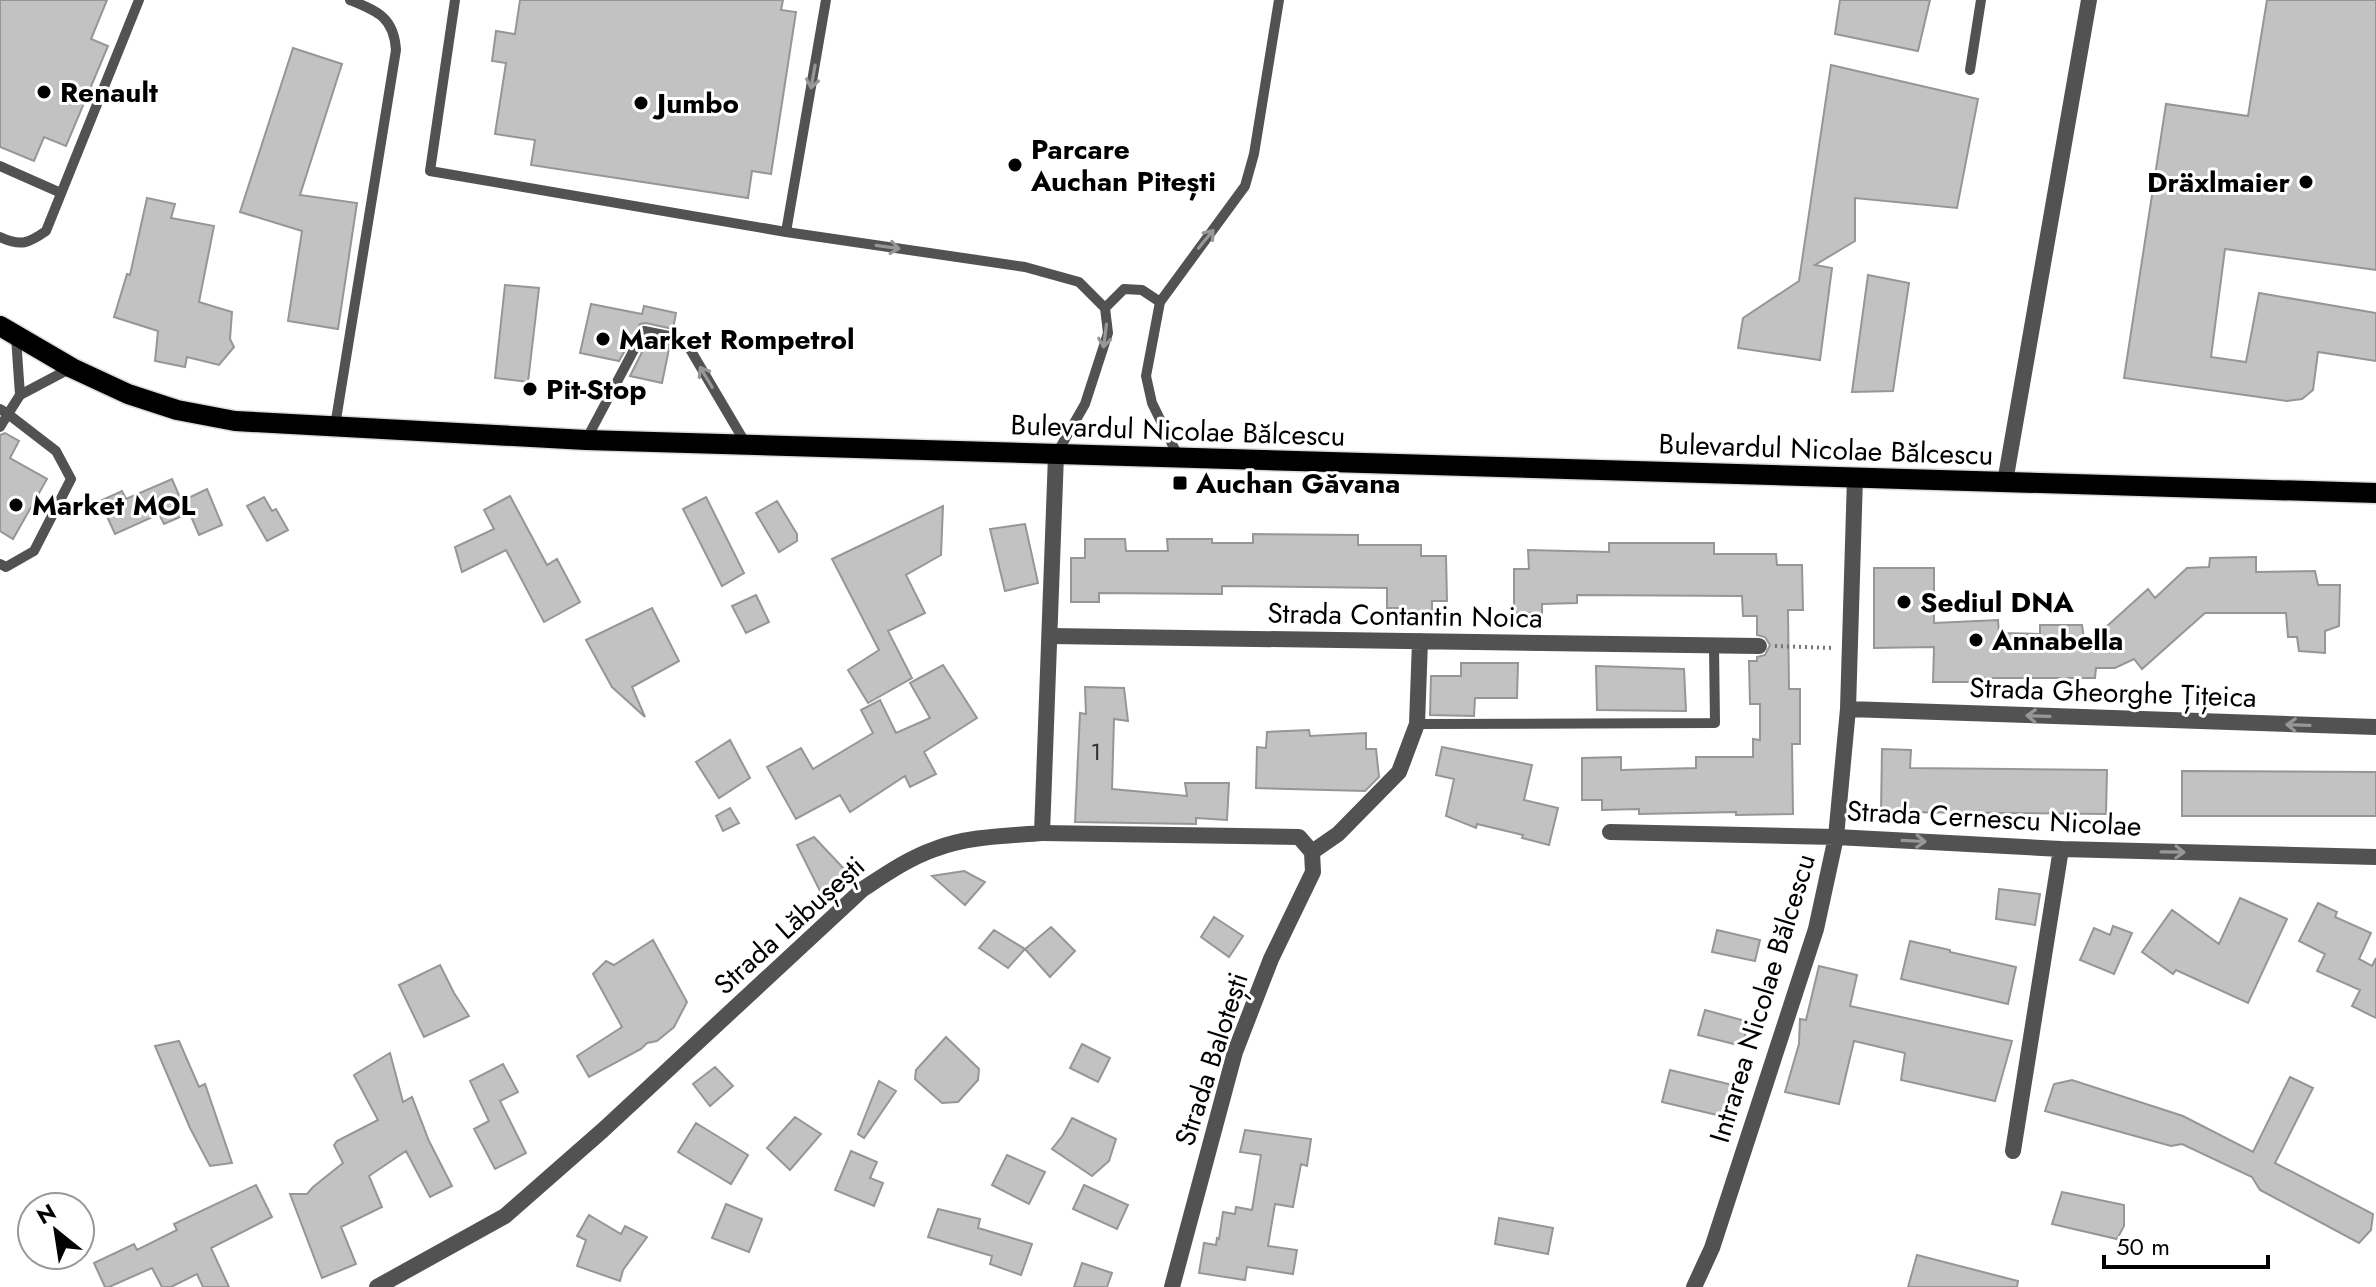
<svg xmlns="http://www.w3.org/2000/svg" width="2376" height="1287" viewBox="0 0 2376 1287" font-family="Jost,sans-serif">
<rect width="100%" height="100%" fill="#fff"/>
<path fill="#c2c2c2" stroke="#969696" stroke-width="2" d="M 0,0 L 107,0 L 91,39 L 108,46 L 66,146 L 44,137 L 34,161 L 0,147 Z
M 520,0 L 783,0 L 781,10 L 796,12 L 771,174 L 752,171 L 748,198 L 531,165 L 535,140 L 495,134 L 506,63 L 492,61 L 496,31 L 515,34 Z
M 1840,0 L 1930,0 L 1918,51 L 1835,34 Z
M 2267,0 L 2376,0 L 2376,270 L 2225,249 L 2211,357 L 2246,362 L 2259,293 L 2376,313 L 2376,361 L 2318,352 L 2313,390 L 2302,399 L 2287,401 L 2124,378 L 2166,104 L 2248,116 Z
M 293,48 L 342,64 L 300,195 L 357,203 L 338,329 L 288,321 L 302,231 L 240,212 Z
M 1831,65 L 1978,99 L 1957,208 L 1855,198 L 1855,241 L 1815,265 L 1832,268 L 1820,360 L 1738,348 L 1743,318 L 1799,281 Z
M 147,198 L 175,204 L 171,218 L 214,226 L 199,302 L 232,312 L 230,339 L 234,347 L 219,365 L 187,357 L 185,367 L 155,361 L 158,331 L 114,317 L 127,274 L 130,275 Z
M 1868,275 L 1909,283 L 1893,391 L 1852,392 Z
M 505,285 L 539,288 L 528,382 L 495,378 Z
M 591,304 L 642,314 L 644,306 L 676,313 L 673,329 L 646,323 L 640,324 L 619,361 L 580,353 Z
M 648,340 L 670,344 L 662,383 L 630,376 Z
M 5,433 L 19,441 L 10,458 L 47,479 L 13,539 L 0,531 L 0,435 Z
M 172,479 L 187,514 L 164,524 L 159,514 L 115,534 L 100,501 L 122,491 L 126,499 Z
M 207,489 L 222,525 L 199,535 L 184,500 Z
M 510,496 L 547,565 L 557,559 L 580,602 L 544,622 L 506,550 L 462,572 L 455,547 L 494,529 L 484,510 Z
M 264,497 L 272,511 L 276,509 L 288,530 L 267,541 L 247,506 Z
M 706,497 L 744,573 L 722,586 L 683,509 Z
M 777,501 L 797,534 L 797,541 L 779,552 L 756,513 Z
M 943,506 L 941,555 L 906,575 L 925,613 L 888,631 L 912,678 L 868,703 L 848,670 L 879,650 L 832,559 Z
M 1025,524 L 1038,583 L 1005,591 L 990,529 Z
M 1253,534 L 1358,535 L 1358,545 L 1421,545 L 1421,556 L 1446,556 L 1447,601 L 1432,601 L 1432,621 L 1401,621 L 1401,608 L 1387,608 L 1387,588 L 1222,586 L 1222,594 L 1099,593 L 1099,602 L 1071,602 L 1071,558 L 1085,558 L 1085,539 L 1125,539 L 1126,551 L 1168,551 L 1167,539 L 1212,539 L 1212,543 L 1253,543 Z
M 1609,543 L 1714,543 L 1714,554 L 1776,554 L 1777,565 L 1802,565 L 1803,610 L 1788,610 L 1789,689 L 1800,689 L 1800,744 L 1792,744 L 1793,814 L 1736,815 L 1736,812 L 1639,814 L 1639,809 L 1602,810 L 1602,800 L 1582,800 L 1582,758 L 1621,757 L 1621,770 L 1696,768 L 1696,757 L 1753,757 L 1753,739 L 1760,740 L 1760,704 L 1750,704 L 1749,661 L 1757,661 L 1757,657 L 1765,655 L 1770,645 L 1765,637 L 1757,635 L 1757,616 L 1743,616 L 1742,596 L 1577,595 L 1577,603 L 1542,604 L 1542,613 L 1514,613 L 1514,569 L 1529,569 L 1528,550 L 1609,552 Z
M 2256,557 L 2256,572 L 2315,571 L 2318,585 L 2340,585 L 2339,626 L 2325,631 L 2325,653 L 2299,651 L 2297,637 L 2288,637 L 2286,613 L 2205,613 L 2142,669 L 2134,659 L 2115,668 L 2096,668 L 2095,678 L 1975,678 L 1972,682 L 1933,682 L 1934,647 L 1874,648 L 1874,568 L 1934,568 L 1934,623 L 1998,620 L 1999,633 L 2040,634 L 2040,625 L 2082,625 L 2085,646 L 2148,589 L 2155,598 L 2187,568 L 2209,567 L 2210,558 Z
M 756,595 L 769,622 L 746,633 L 732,606 Z
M 652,608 L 679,661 L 632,687 L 645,717 L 612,687 L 586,640 Z
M 1461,663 L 1518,663 L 1517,698 L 1475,698 L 1474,716 L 1430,715 L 1431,676 L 1461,676 Z
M 943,665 L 977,718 L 924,752 L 936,774 L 910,787 L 905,776 L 850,812 L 840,795 L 796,819 L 767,767 L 801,748 L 813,769 L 873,733 L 861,710 L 880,700 L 896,733 L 930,718 L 910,683 Z
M 1596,666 L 1684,669 L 1686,711 L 1597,710 Z
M 1085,687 L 1124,688 L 1128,721 L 1114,719 L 1112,789 L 1187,796 L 1185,783 L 1229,783 L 1227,820 L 1196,818 L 1196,824 L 1075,822 L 1080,713 L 1086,714 Z
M 1309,730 L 1310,736 L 1366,733 L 1366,749 L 1376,749 L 1379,777 L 1365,791 L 1256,788 L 1257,747 L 1266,748 L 1267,732 Z
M 730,740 L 750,778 L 719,798 L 696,762 Z
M 1442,747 L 1532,765 L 1524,800 L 1558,808 L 1549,845 L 1522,838 L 1523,835 L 1477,824 L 1476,828 L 1446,816 L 1454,779 L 1436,775 Z
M 1882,749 L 1911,750 L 1910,768 L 2107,770 L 2106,814 L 1881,812 Z
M 2182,771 L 2376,772 L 2376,816 L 2182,816 Z
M 730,808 L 739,823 L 723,831 L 716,816 Z
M 814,837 L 846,871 L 821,893 L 797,845 Z
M 964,871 L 985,882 L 965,905 L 932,876 Z
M 1999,889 L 2040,894 L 2035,925 L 1996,919 Z
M 2240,898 L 2287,919 L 2248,1003 L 2176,970 L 2173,974 L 2142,952 L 2172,910 L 2219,944 Z
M 2318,903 L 2337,912 L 2335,917 L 2371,933 L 2359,959 L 2372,966 L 2376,958 L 2376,1018 L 2352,1006 L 2360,990 L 2317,971 L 2325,954 L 2299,941 Z
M 1214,917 L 1243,936 L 1229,957 L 1201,937 Z
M 2113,926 L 2132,933 L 2114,974 L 2080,960 L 2094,928 L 2110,935 Z
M 1051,927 L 1075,951 L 1050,977 L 1025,949 Z
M 994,930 L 1025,949 L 1008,968 L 979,948 Z
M 1717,930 L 1760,940 L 1755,961 L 1712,952 Z
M 653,940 L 687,1002 L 674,1027 L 657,1041 L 647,1043 L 641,1049 L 589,1077 L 577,1056 L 622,1027 L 593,974 L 606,961 L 614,965 Z
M 1910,941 L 1950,950 L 1950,952 L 2016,967 L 2008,1004 L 1901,979 Z
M 440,965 L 454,993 L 469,1016 L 424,1037 L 399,985 Z
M 1819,966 L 1857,975 L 1850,1006 L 2012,1041 L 1995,1101 L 1901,1080 L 1905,1053 L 1854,1041 L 1839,1104 L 1785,1092 L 1799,1044 L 1800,1019 L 1806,1020 Z
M 1705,1010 L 1749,1022 L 1742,1046 L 1698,1035 Z
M 946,1037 L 979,1069 L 978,1080 L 958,1102 L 942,1103 L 915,1079 L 916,1070 Z
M 179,1041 L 199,1087 L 205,1084 L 232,1163 L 210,1166 L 190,1128 L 155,1046 Z
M 1082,1044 L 1110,1058 L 1098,1082 L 1070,1068 Z
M 390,1053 L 403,1102 L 412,1097 L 429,1141 L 452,1186 L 430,1197 L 406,1151 L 369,1176 L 382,1207 L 341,1227 L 356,1264 L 322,1278 L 290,1194 L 307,1194 L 313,1187 L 343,1163 L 334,1145 L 337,1141 L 378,1120 L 354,1075 Z
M 503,1064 L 518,1092 L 500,1101 L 526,1153 L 495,1169 L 474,1129 L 489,1121 L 470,1081 Z
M 715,1067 L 733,1086 L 710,1106 L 693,1084 Z
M 1670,1070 L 1741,1087 L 1734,1119 L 1662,1102 Z
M 2290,1077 L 2313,1088 L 2275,1163 L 2373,1214 L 2371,1230 L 2359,1243 L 2260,1190 L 2252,1177 L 2182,1144 L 2171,1146 L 2045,1111 L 2054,1084 L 2072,1080 L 2183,1116 L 2253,1152 Z
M 879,1081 L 896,1091 L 864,1138 L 858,1134 Z
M 795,1117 L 821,1134 L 790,1170 L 767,1148 Z
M 1072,1118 L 1116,1139 L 1109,1161 L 1092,1176 L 1052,1149 L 1063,1135 Z
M 696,1123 L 748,1155 L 731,1184 L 678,1152 Z
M 1245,1130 L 1311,1139 L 1307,1166 L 1301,1164 L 1293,1207 L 1275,1204 L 1268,1246 L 1297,1250 L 1293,1274 L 1247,1267 L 1245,1280 L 1199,1273 L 1204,1243 L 1216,1245 L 1217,1238 L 1219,1239 L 1223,1212 L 1235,1214 L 1236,1207 L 1252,1210 L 1261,1155 L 1240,1152 Z
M 851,1151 L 877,1162 L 870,1178 L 883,1183 L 874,1206 L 835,1190 Z
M 1007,1155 L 1045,1172 L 1029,1204 L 992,1185 Z
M 256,1185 L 272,1217 L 211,1248 L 229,1287 L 203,1287 L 197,1274 L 171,1287 L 162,1287 L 152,1268 L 109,1287 L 105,1287 L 94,1263 L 134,1244 L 137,1250 L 177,1230 L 174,1224 Z
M 1084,1185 L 1128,1205 L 1117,1229 L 1073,1209 Z
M 2062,1192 L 2124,1205 L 2124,1226 L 2117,1239 L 2052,1224 Z
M 726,1204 L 762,1219 L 749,1252 L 712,1238 Z
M 938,1209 L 980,1219 L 978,1228 L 1032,1244 L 1021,1275 L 990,1264 L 992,1256 L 928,1237 Z
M 589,1215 L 621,1234 L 625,1226 L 647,1237 L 623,1270 L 620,1281 L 577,1266 L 586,1240 L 577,1236 Z
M 1499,1218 L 1553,1228 L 1548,1254 L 1495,1244 Z
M 1917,1255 L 2018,1281 L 2017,1287 L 1908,1287 Z
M 1082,1263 L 1112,1273 L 1107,1287 L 1074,1287 Z"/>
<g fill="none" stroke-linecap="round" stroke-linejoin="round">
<defs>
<path id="primary" d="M 0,326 L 72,368 L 128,394 L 177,410 L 235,421 L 586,440 L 2376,493"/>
</defs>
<use href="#primary" stroke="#dbdbdb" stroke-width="23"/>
<path stroke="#747474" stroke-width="4" stroke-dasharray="2 4" stroke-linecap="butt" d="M 1775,646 L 1834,648"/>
<path stroke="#525252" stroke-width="10" d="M 455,0 L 430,171 L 786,232
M 826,0 L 786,232 L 1025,267 L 1079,282 L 1105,308 L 1108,333 L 1085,404 L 1057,453
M 1970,70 L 1981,0
M 0,166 L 61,193
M 0,237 C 21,247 29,243 46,231 L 139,0
M 1105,308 L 1124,289 L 1142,290 L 1160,302
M 20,395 L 71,368
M 0,409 L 8,414 L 20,395 L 16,337
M 335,426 L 396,50 C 394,17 377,11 350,0
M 0,427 L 8,414 L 56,451 L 71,479 L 34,551 L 6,567 L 0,564
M 586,440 L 644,331 L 684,339 L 746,444
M 1179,458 L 1152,403 L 1146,376 L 1160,302 L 1245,186 L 1254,154 L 1279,0
M 1417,724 L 1715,723 L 1714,646"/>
<path stroke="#525252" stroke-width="16" d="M 2005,482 L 2089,0
M 1050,636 L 1759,646
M 1848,709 L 2376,727
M 1610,832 L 1836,837 L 2061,849 L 2376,857
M 1042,833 L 1299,837 L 1312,852 L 1313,872 L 1271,959 L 1235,1052 L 1172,1287
M 1312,852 L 1338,834 L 1399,772 L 1417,724 L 1420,641
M 2013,1151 L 2061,849
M 1694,1287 L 1712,1248 L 1816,929 L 1836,837 L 1848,709 L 1855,477"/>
<path stroke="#525252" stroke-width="16" d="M 377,1287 L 505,1216 L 603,1130 L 863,889 C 886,874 909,858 935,849 C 969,836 1006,836 1042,833 L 1056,455"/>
<use href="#primary" stroke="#000" stroke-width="20"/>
</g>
<defs><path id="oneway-shaft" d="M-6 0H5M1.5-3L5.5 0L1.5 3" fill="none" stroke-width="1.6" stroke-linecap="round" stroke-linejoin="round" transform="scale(2)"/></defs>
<g stroke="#979797">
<use href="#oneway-shaft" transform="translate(813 77) rotate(100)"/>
<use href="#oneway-shaft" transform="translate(1206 239) rotate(-51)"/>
<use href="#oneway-shaft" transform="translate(888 247) rotate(8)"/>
<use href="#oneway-shaft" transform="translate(1105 336) rotate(97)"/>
<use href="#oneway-shaft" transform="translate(706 377) rotate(-121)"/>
<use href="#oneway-shaft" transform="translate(2038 716) rotate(-178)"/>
<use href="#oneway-shaft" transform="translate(2298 725) rotate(-178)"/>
<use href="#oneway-shaft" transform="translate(1914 841) rotate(3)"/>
<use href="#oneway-shaft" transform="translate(2173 852) rotate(1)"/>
</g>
<g fill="#000" stroke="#fff" stroke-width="3">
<circle cx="44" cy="92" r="8"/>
<circle cx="641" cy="103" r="8"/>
<circle cx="1015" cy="165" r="8"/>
<circle cx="2306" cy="182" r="8"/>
<circle cx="603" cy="339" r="8"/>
<circle cx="530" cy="389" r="8"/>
<rect x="1172" y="475" width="16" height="16" rx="4"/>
<circle cx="16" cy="505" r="8"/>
<circle cx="1904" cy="602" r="8"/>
<circle cx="1976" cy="640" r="8"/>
</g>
<g text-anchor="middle" stroke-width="6" stroke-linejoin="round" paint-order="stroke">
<g font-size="24" fill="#303030">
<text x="1096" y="760">1</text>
</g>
<g font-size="28" font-weight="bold" fill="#000" stroke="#fff" text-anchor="start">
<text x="60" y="102">Renault</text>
<text x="657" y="113">Jumbo</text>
<text x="1031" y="159">Parcare<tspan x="1031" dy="32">Auchan Pitești</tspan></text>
<text x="2290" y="192" text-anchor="end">Dräxlmaier</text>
<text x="619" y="349">Market Rompetrol</text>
<text x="546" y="399">Pit-Stop</text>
<text x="1196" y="493">Auchan Găvana</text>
<text x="32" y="515">Market MOL</text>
<text x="1920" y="612">Sediul DNA</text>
<text x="1992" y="650">Annabella</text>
</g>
<g font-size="28" fill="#000" stroke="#fff">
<text transform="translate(1178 430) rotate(2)" y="10">Bulevardul Nicolae Bălcescu</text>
<text transform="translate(1826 449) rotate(2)" y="10">Bulevardul Nicolae Bălcescu</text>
<text transform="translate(1405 615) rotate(1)" y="10">Strada Contantin Noica</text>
<text transform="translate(2113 692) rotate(2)" y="10">Strada Gheorghe Țițeica</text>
<text transform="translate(1994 818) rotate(3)" y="10">Strada Cernescu Nicolae</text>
<text transform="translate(789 925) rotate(-42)" y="10">Strada Lăbușești</text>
<text transform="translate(1762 998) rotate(-73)" y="10">Intrarea Nicolae Bălcescu</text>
<text transform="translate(1211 1059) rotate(-72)" y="10">Strada Balotești</text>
</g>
</g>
<g transform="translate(56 1231) rotate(330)"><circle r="38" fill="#ffffff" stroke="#999999" stroke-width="2"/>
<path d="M0-6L14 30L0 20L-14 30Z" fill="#000000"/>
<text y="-12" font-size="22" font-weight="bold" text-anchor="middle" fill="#000000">N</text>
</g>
<path d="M2104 1255v12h164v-12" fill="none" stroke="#000000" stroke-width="4"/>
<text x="2116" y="1255" font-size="24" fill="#000000" stroke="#ffffff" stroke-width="6" paint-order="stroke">50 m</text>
</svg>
